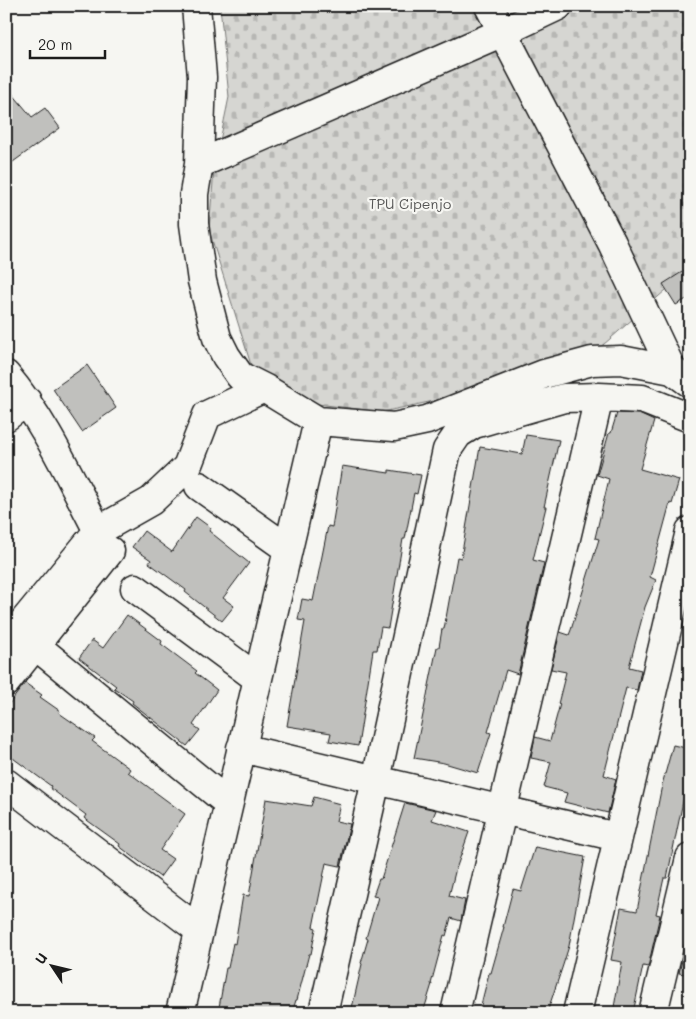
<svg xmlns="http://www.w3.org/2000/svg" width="696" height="1019" viewBox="0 0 696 1019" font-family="Mali,sans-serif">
<defs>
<pattern id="cemetery-stones" width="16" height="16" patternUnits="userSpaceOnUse" patternTransform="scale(1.25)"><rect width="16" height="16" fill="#d6d6d2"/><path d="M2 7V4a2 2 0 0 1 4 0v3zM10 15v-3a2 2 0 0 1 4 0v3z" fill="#b7b7b4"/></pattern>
</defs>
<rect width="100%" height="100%" fill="#f6f6f2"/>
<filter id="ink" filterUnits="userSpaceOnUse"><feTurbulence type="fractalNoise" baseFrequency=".02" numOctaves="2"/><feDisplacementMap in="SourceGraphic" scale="10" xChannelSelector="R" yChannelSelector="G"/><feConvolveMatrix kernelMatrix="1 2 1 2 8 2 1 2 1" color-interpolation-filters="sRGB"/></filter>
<g filter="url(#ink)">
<path fill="url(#cemetery-stones)" stroke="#797977" d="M 220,6 L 690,6 L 690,269 L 603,345 L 490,389 L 382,412 L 261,397 L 209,230 L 214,170 L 229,97 Z"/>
<path fill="#c0c0bd" stroke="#1c1c1c" d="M 6,86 L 32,117 L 45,108 L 60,128 L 6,167 Z
M 690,267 L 690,297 L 676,305 L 663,284 Z
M 87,365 L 116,408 L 82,432 L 53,389 Z
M 617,413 L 639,414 L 654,421 L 640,469 L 679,480 L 672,504 L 670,503 L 650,577 L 656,580 L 645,607 L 629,667 L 641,670 L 637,690 L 626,688 L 604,775 L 616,779 L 608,813 L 564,802 L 567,793 L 544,787 L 551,762 L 531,758 L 535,737 L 550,741 L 560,704 L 558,704 L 566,672 L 551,669 L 560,632 L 569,635 L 571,630 L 599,539 L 595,538 L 609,479 L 597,475 L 609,433 L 611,433 Z
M 526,435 L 559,440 L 544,507 L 546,507 L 533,560 L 544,563 L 518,674 L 506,670 L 488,732 L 491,733 L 478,773 L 444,763 L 414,758 L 437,647 L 439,647 L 442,629 L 444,629 L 457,557 L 461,558 L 480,447 L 522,454 Z
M 342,466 L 389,473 L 389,470 L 421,475 L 417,494 L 414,493 L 405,539 L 403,539 L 388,628 L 381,627 L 377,650 L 373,650 L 358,746 L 329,741 L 331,733 L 287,726 L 305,621 L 298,620 L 302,599 L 313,601 L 328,526 L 332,527 Z
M 196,517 L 211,528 L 209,531 L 249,563 L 223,598 L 234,606 L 222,621 L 185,592 L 186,590 L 149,563 L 151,560 L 132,547 L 144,531 L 172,552 Z
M 127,615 L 162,641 L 161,644 L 197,671 L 195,673 L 217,690 L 193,725 L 200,730 L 187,746 L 132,703 L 133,701 L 114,688 L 116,686 L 79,658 L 92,640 L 103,648 Z
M 25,683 L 42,695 L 40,697 L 60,711 L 59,713 L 95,738 L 92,741 L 130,769 L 128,772 L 185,814 L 160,850 L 173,859 L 160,877 L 119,846 L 120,844 L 84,818 L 86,815 L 50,788 L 51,786 L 6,753 L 6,708 Z
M 673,745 L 690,749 L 690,787 L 686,787 L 667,878 L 664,878 L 656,914 L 660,915 L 648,967 L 643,966 L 633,1013 L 613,1013 L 622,962 L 611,960 L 621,908 L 637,911 L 662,785 Z
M 314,797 L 340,804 L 336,821 L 350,824 L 340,866 L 326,863 L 313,927 L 316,928 L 311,954 L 309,954 L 297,1000 L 296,1000 L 292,1013 L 218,1013 L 226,968 L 228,968 L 233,943 L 235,944 L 243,895 L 249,896 L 266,799 L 311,806 Z
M 405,803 L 436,810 L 432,820 L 469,832 L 455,872 L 449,896 L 465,900 L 461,921 L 451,918 L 446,936 L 444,935 L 431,984 L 432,984 L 423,1013 L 372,1013 L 352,1008 L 362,964 L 361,963 L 368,939 L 366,938 L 378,897 L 373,896 L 379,879 L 381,879 Z
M 535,847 L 585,857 L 569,946 L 563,965 L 547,1013 L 479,1013 L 489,973 L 491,973 L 504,927 L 503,927 L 513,889 L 521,891 Z
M 690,927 L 690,975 L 679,973 Z"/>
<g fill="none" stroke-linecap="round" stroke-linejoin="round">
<defs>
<path id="minor" d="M 196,6 L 202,77 L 199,164 L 194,194 L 194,224 L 202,281 L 217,338 L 226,356 L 240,376 L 264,388 L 318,421 L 394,427 L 427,420 L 544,374 L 592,361 L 621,360 L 672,370 L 690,383
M 489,6 L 612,243 L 672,370
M 199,164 L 503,32 L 558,6
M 6,375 C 45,421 70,478 98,531
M 6,417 L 27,401
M 199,486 L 288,549
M 135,588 L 258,679
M 6,643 L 98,531 L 151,501 L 187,467 L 207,415 L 264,388
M 35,645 L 228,803
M 6,682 L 110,551
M 241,748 L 617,837
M 6,783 L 199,930
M 180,1013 L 318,421
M 323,1013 L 376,780 L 447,450 L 458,434 L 474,424 L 564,398 L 599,397 L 642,399 L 690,418
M 455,1013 L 599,397
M 577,1013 L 690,531
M 653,1013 L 690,858"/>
</defs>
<use href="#minor" stroke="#1c1c1c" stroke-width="31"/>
<use href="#minor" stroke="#f6f6f2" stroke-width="28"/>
</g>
</g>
<g text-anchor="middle" stroke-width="4.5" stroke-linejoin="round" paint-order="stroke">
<g font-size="14" fill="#545453" stroke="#f6f6f2">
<text x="410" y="209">TPU Cipenjo</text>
</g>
</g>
<rect width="696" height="1019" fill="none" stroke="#f6f6f2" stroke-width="25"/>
<rect x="12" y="12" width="671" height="994" fill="none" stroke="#1c1c1c" stroke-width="2" filter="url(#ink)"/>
<g transform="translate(52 966) rotate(305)" stroke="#f6f6f2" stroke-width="4" paint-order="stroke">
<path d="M0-4L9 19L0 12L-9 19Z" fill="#1c1c1c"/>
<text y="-8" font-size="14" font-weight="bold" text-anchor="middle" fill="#1c1c1c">U</text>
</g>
<path d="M30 50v8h75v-8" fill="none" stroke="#1c1c1c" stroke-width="2.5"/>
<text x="38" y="50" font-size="15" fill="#1c1c1c" stroke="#f6f6f2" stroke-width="4" paint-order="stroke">20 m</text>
</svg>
